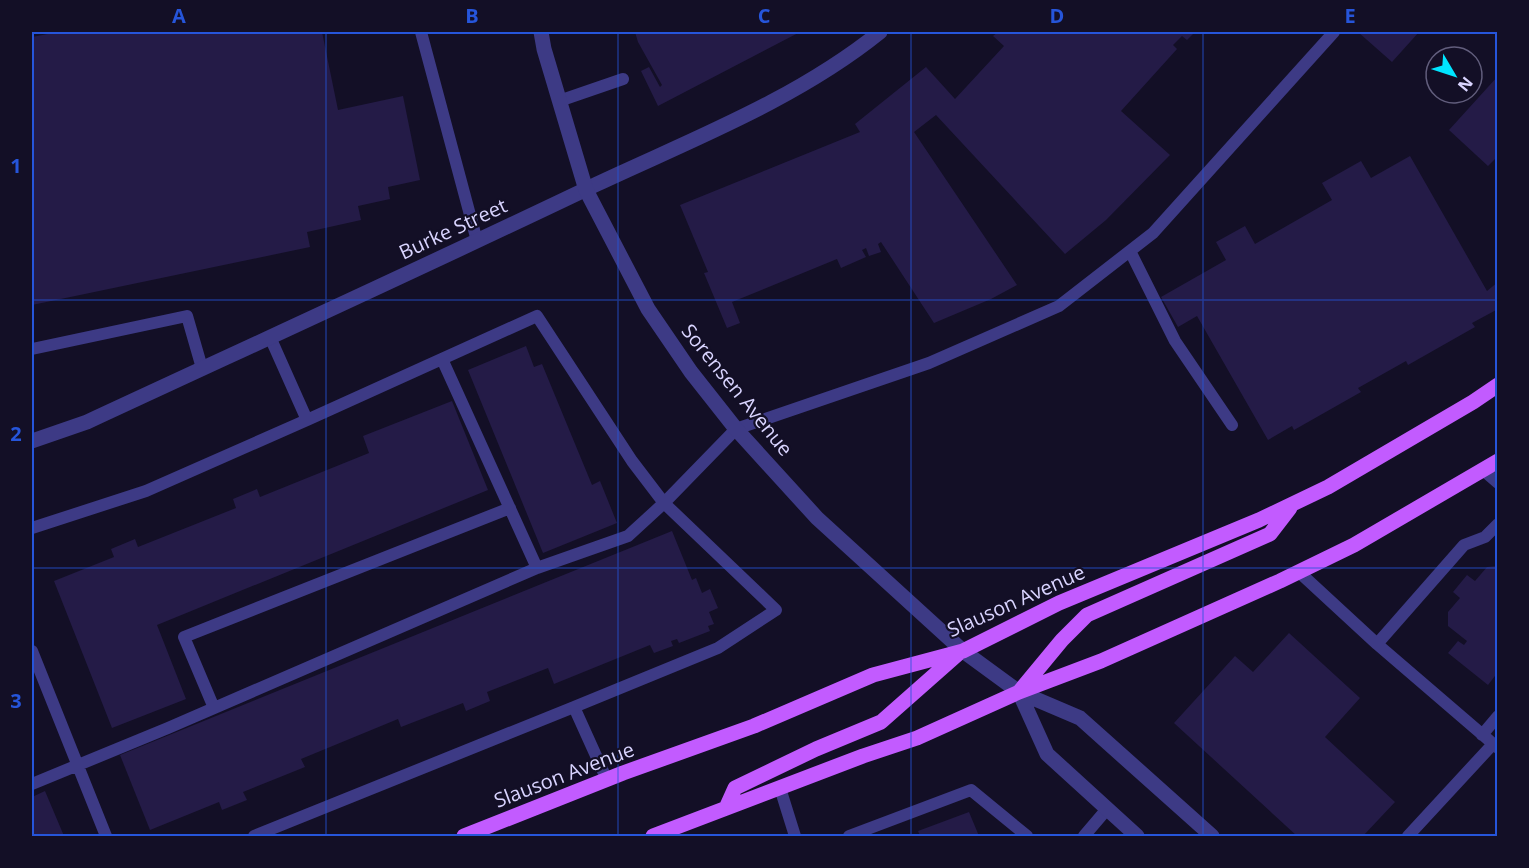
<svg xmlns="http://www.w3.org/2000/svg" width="1529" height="868" viewBox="0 0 1529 868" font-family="'Open Sans',sans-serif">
<rect width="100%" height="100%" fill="#130f26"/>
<path fill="#241b47" d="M 58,32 L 322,32 L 338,110 L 403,96 L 420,180 L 388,187 L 390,199 L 358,206 L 361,220 L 307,232 L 310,247 L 32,305 L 32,37 Z
M 635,32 L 800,32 L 658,106 L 641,71 L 649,67 L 660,87 L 662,85 L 638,42 Z
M 998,32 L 1195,32 L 1187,40 L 1182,36 L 1173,45 L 1177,49 L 1121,111 L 1170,155 L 1106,220 L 1065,254 L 936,115 L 914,132 L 1017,285 L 991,299 L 934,323 L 881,242 L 878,244 L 881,252 L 869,256 L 866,248 L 862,250 L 866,257 L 841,268 L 837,259 L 732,302 L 740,323 L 727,328 L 704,273 L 708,272 L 680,205 L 860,132 L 855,124 L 926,67 L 955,99 L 1004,46 L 993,36 Z
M 1358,32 L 1419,32 L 1392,62 Z
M 1498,76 L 1498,156 L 1488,166 L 1449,130 Z
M 1410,156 L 1487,291 L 1498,282 L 1498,309 L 1472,323 L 1475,327 L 1408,365 L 1406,361 L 1358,388 L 1361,392 L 1294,430 L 1292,426 L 1268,440 L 1197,316 L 1178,327 L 1161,297 L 1226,260 L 1216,242 L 1245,226 L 1255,244 L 1332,200 L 1322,183 L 1361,161 L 1371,178 Z
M 526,346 L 534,367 L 542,364 L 592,485 L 600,481 L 617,523 L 543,553 L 468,370 Z
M 452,401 L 488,490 L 157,625 L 186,699 L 112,728 L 54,581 L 114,557 L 111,549 L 135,539 L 138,547 L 236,508 L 233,499 L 257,489 L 260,497 L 369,453 L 363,436 Z
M 672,531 L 692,580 L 696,578 L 702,593 L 710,589 L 718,608 L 709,612 L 714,624 L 708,626 L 710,631 L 679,643 L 677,639 L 671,641 L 673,646 L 654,653 L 650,645 L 554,684 L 548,668 L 487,692 L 490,701 L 466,711 L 463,703 L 401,727 L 398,719 L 301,759 L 305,767 L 243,792 L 247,800 L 222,810 L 219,802 L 150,830 L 120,755 Z
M 1498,566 L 1498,672 L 1488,685 L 1448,653 L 1458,641 L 1464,645 L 1467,641 L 1448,626 L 1448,612 L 1460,598 L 1453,592 L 1467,575 L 1475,581 L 1487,567 Z
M 1289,633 L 1360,698 L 1325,737 L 1395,802 L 1363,836 L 1297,836 L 1174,723 L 1235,656 L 1253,672 Z
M 45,791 L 64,836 L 32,836 L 32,797 Z
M 969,812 L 979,836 L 920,836 L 918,831 Z"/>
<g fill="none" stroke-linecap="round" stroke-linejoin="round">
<path stroke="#3d3a85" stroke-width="12" d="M 421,32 L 477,241
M 559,101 L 623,79
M 1130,251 L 1175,341 L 1232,425
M 32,349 L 187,316 L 202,368
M 307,420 L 537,316 L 632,461 L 664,503 L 736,429 L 929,363 L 1059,306 L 1153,233 L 1334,32
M 1483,470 L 1498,483
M 1498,524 L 1485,537 L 1464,545 L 1377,644 L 1498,748
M 32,528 L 146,491 L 307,420 L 270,337
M 537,568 L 628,536 L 664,503 L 776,610 L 718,648 L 574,707 L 607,780
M 1299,572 L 1377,644
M 32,651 L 106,836
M 214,708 L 184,637 L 510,508
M 1482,735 L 1498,716
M 32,784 L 168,728 L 537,568 L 442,359
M 780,788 L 795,836
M 254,836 L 574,707
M 849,836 L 971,790 L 1027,836
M 1084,836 L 1107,809
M 1408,836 L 1493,744"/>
<path stroke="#3d3a85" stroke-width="15" d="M 32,441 L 87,422 C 257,343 428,265 597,184 C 693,139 797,99 880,32"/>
<path stroke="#3d3a85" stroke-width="15" d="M 541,32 L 544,49 L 586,190 L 648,309 L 691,372 L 736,429 L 817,518 L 963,651 L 1019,692 L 1080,718 L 1212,836
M 1019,692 L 1047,754 L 1137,836"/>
<path stroke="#c25bff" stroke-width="15" d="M 1019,692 L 1062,640 L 1087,615 L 1270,534 L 1290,508
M 726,808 L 735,788 L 816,749 L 881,722 L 958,654
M 464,836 L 623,773 L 754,726 L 873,675 L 963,651 L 1059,603 L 1259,520 L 1328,487 L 1473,402 L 1498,385
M 653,836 L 863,756 L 917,738 L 1019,692 L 1101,661 L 1280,581 L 1354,545 L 1498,461"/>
</g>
<path fill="none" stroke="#2655da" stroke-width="1.5" stroke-opacity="0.55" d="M 326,32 L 326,836M 618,32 L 618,836M 911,32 L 911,836M 1203,32 L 1203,836M 32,300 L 1498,300M 32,568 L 1498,568"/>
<g text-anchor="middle" stroke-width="4.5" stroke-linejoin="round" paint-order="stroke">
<g font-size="20" fill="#d9d4ff" stroke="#130f26">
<text transform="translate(453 229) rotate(-25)" y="7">Burke Street</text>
<text transform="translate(737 390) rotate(51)" y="7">Sorensen Avenue</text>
<text transform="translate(1016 601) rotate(-24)" y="7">Slauson Avenue</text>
<text transform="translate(564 775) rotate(-21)" y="7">Slauson Avenue</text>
</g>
</g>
<rect width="1529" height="868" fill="none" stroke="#130f26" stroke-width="66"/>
<g transform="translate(1454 75) rotate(129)"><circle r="28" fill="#130f26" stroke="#625e7d" stroke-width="1.5"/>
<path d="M0-4.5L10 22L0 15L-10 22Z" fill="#00e5ff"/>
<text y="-9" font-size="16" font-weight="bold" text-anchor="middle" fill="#d9d4ff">N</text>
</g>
<rect x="33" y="33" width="1463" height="802" fill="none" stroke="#2655da" stroke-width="2"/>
<g font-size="20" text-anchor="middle" font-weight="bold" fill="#2655da">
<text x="179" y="23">A</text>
<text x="472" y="23">B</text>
<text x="764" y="23">C</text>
<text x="1057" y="23">D</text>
<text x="1350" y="23">E</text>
<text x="16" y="173">1</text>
<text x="16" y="441">2</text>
<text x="16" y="708">3</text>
</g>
</svg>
